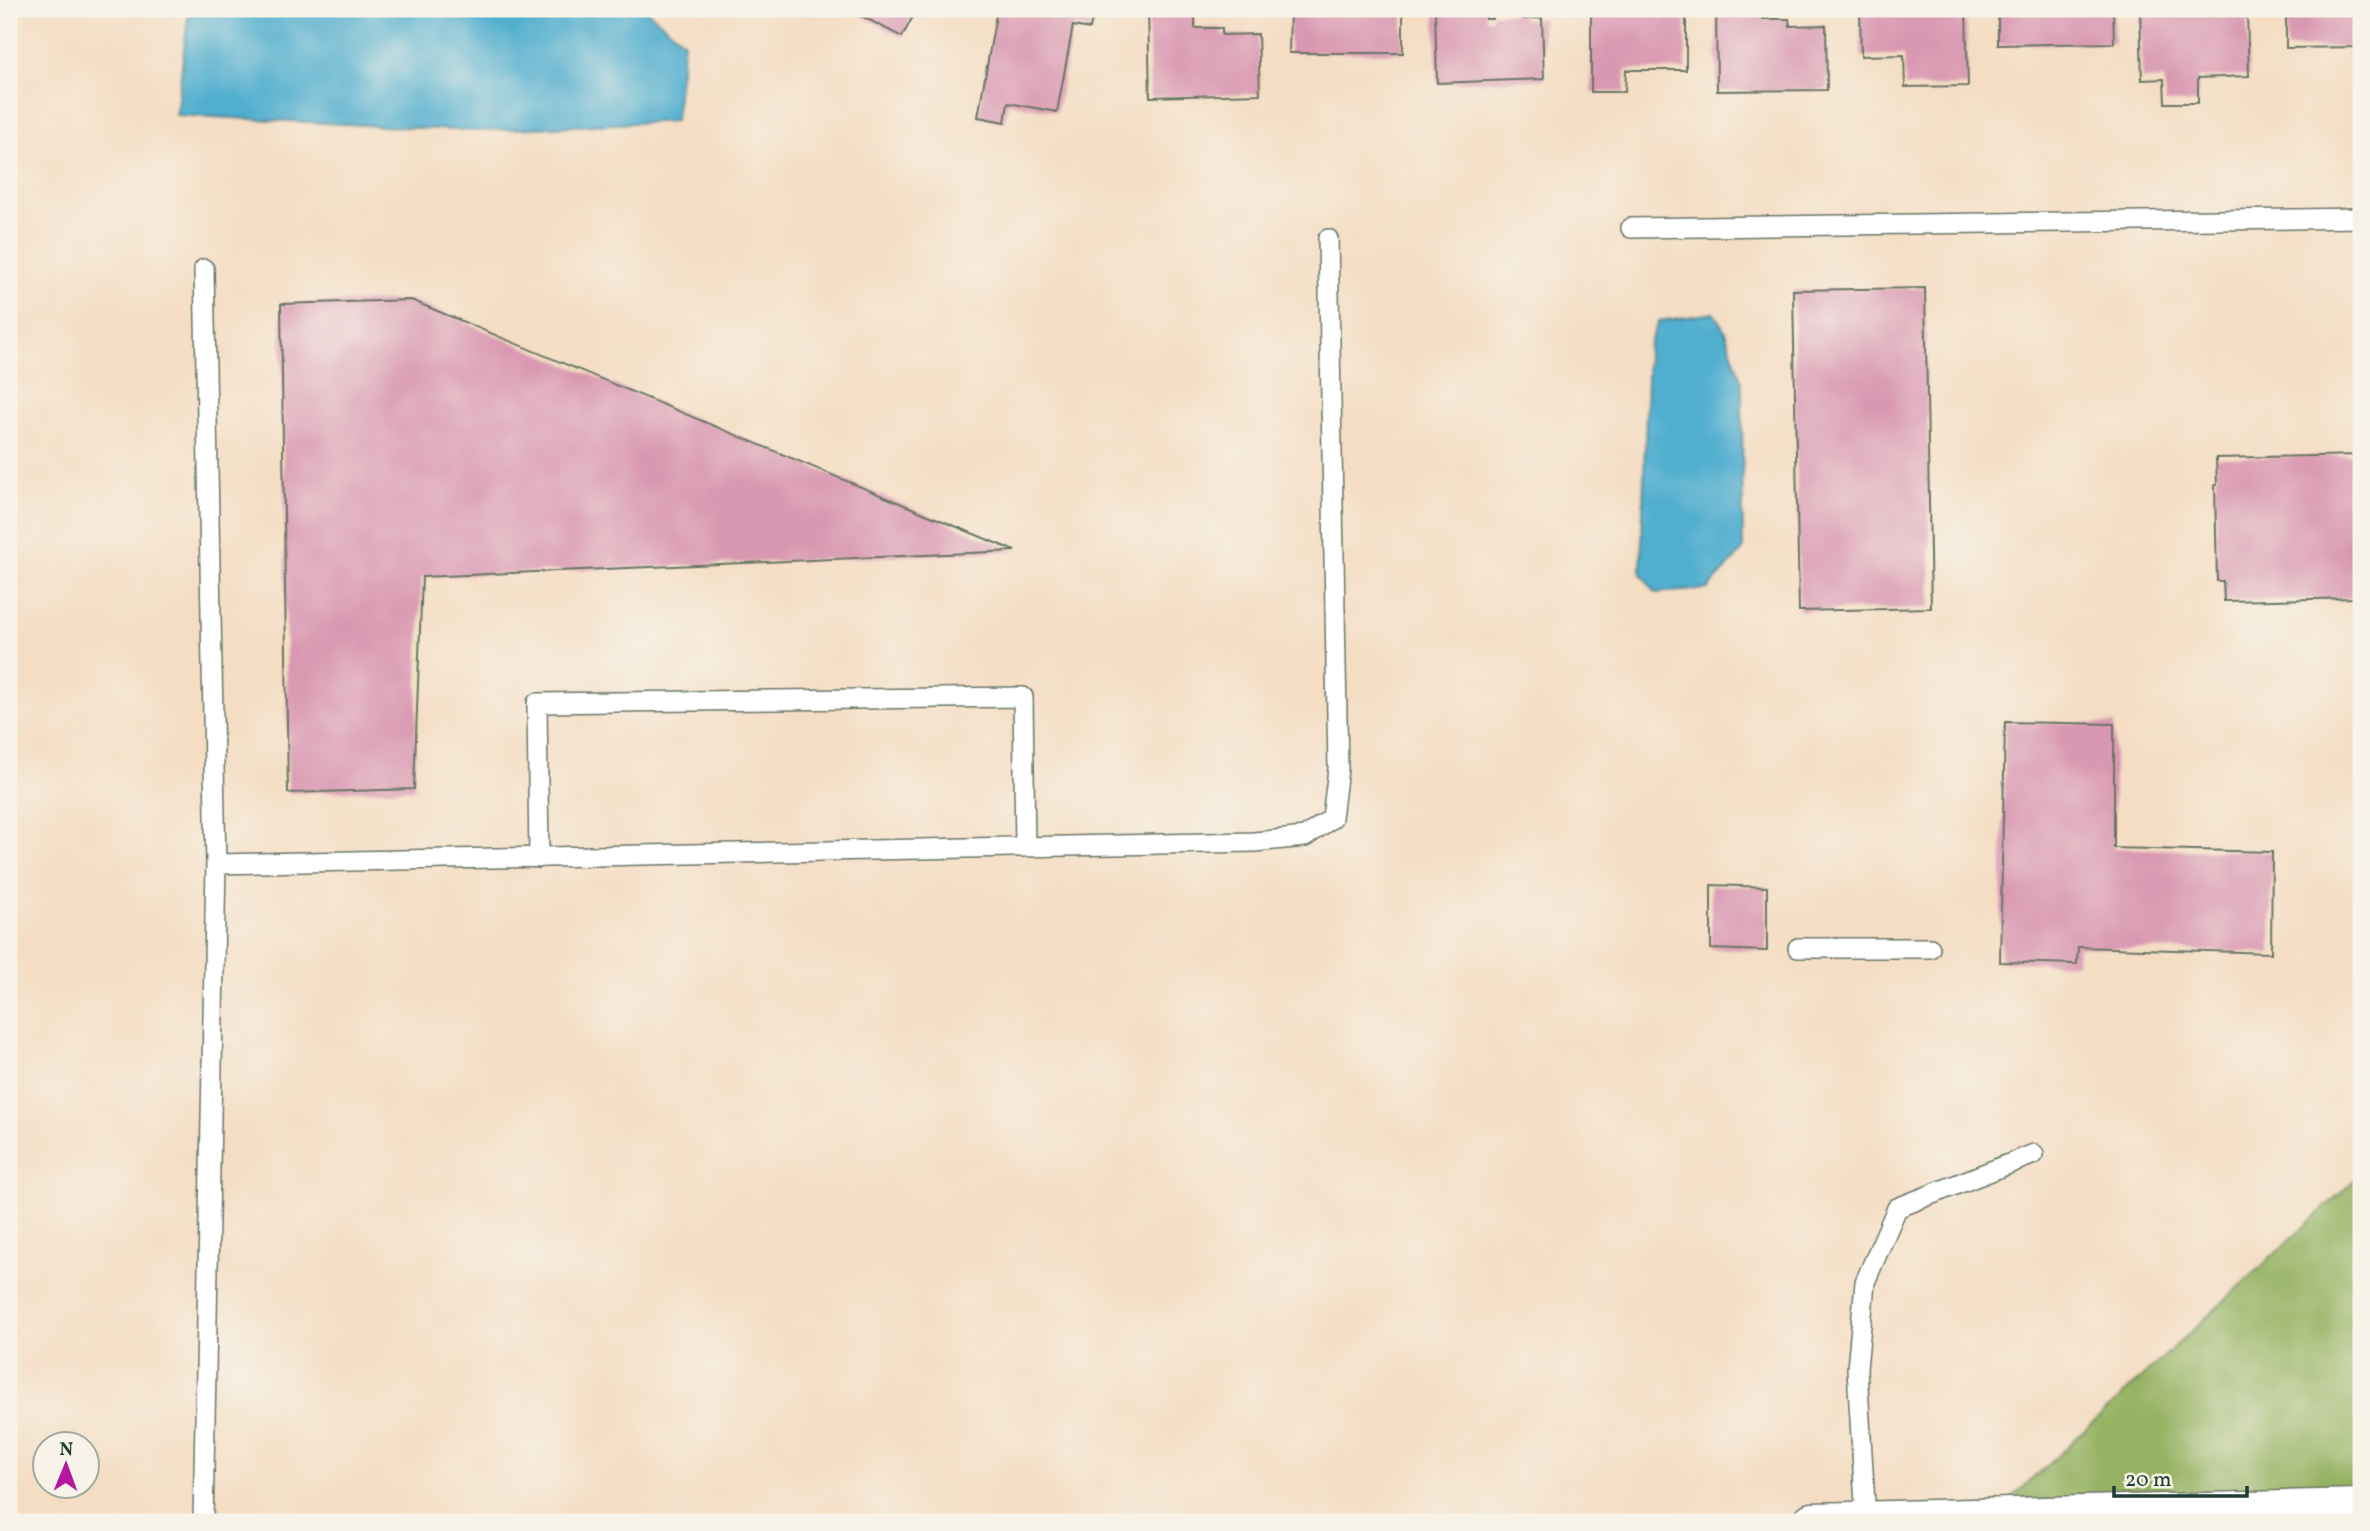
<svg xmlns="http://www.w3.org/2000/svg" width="2370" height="1531" viewBox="0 0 2370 1531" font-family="Vollkorn,serif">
<rect width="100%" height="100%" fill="#f7f3e8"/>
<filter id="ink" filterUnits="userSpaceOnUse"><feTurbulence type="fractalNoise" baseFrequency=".0143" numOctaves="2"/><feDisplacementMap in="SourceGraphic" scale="14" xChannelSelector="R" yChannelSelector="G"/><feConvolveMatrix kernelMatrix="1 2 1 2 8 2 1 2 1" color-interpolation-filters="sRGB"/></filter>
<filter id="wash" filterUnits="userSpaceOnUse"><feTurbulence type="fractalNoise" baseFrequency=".00686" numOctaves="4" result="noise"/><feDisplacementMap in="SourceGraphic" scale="28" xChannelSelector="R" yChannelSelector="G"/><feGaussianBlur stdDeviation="1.57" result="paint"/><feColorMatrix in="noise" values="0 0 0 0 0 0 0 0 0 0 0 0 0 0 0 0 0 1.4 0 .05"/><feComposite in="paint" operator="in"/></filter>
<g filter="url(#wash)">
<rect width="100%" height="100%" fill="#f4ddc3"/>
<path fill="#96b264" stroke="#5a784c" stroke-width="2" d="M 2361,1174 L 2361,1522 L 1986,1522 Z"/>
<path fill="#51aecf" stroke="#387682" stroke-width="2" d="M 189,9 L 645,9 L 684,42 L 675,121 L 476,131 L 176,115 Z
M 1714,313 L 1725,331 L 1742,383 L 1743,550 L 1708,589 L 1656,593 L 1641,574 L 1648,346 L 1659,321 Z"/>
<g id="blocks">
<path fill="#d998b1" d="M 848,9 L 917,9 L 902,37 Z
M 997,9 L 1027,9 L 1027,13 L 1049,17 L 1050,9 L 1094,9 L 1090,29 L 1073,26 L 1057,112 L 1008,103 L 1005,122 L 978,117 Z
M 1148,9 L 1195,9 L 1195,28 L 1222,28 L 1222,35 L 1258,34 L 1260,94 L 1150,97 Z
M 1290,9 L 1403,9 L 1403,53 L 1289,53 Z
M 1435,9 L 1486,9 L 1486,19 L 1492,19 L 1492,14 L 1523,13 L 1523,19 L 1542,18 L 1544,79 L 1437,83 Z
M 1591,9 L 1686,9 L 1686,70 L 1626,70 L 1625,92 L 1591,92 Z
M 1716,9 L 1762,9 L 1762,19 L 1789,19 L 1790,26 L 1826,25 L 1827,90 L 1717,91 Z
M 1860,9 L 1966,9 L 1968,86 L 1905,87 L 1904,55 L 1861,56 Z
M 1998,9 L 2113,9 L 2114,43 L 1998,45 Z
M 2140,9 L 2213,9 L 2213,16 L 2247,15 L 2249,76 L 2198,78 L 2198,103 L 2165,103 L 2164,79 L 2142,80 Z
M 2286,9 L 2361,9 L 2361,47 L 2286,48 Z
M 1925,288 L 1931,608 L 1799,611 L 1793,290 Z
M 411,300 L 1015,551 L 422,577 L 414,789 L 288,793 L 281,304 Z
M 2361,455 L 2361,598 L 2224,601 L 2223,581 L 2217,581 L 2215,485 L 2217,485 L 2216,458 Z
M 2005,722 L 2114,724 L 2114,848 L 2272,852 L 2271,953 L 2078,947 L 2077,964 L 2000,962 Z
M 1711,885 L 1767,887 L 1767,951 L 1711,949 Z"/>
</g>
</g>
<g filter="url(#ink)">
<use href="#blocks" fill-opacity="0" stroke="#6a7566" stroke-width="2"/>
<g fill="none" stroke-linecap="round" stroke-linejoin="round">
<defs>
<path id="lane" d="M 1631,228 L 2361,218
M 204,269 L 216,864
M 539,858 L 537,703 L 1023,697 L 1025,847
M 1798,948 L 1930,948
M 1866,1521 L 1857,1369 L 1865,1282 L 1897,1208 L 2034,1154
M 203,1522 L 216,864 L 1254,842 L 1305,837 L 1332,818 L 1338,769 L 1328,239"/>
<path id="secondary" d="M 1812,1522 L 2361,1508"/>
</defs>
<use href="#lane" stroke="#6a7566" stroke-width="22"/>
<use href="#secondary" stroke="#6a7566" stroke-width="41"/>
<use href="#lane" stroke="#fff" stroke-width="19"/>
<use href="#secondary" stroke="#fff" stroke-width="38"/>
</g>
</g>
<rect width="2370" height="1531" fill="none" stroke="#f7f3e8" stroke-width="35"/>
<g transform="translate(66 1465) rotate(1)"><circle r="33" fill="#f7f3e8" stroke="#a1aaa0" stroke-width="2"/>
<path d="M0-5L12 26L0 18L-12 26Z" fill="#b5179e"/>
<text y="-10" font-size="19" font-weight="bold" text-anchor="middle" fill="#1f3d34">N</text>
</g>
<path d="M2114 1486v10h133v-10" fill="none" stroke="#1f3d34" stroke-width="3.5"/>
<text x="2125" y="1486" font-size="21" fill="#1f3d34" stroke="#f7f3e8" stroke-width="5" paint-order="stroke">20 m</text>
</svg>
